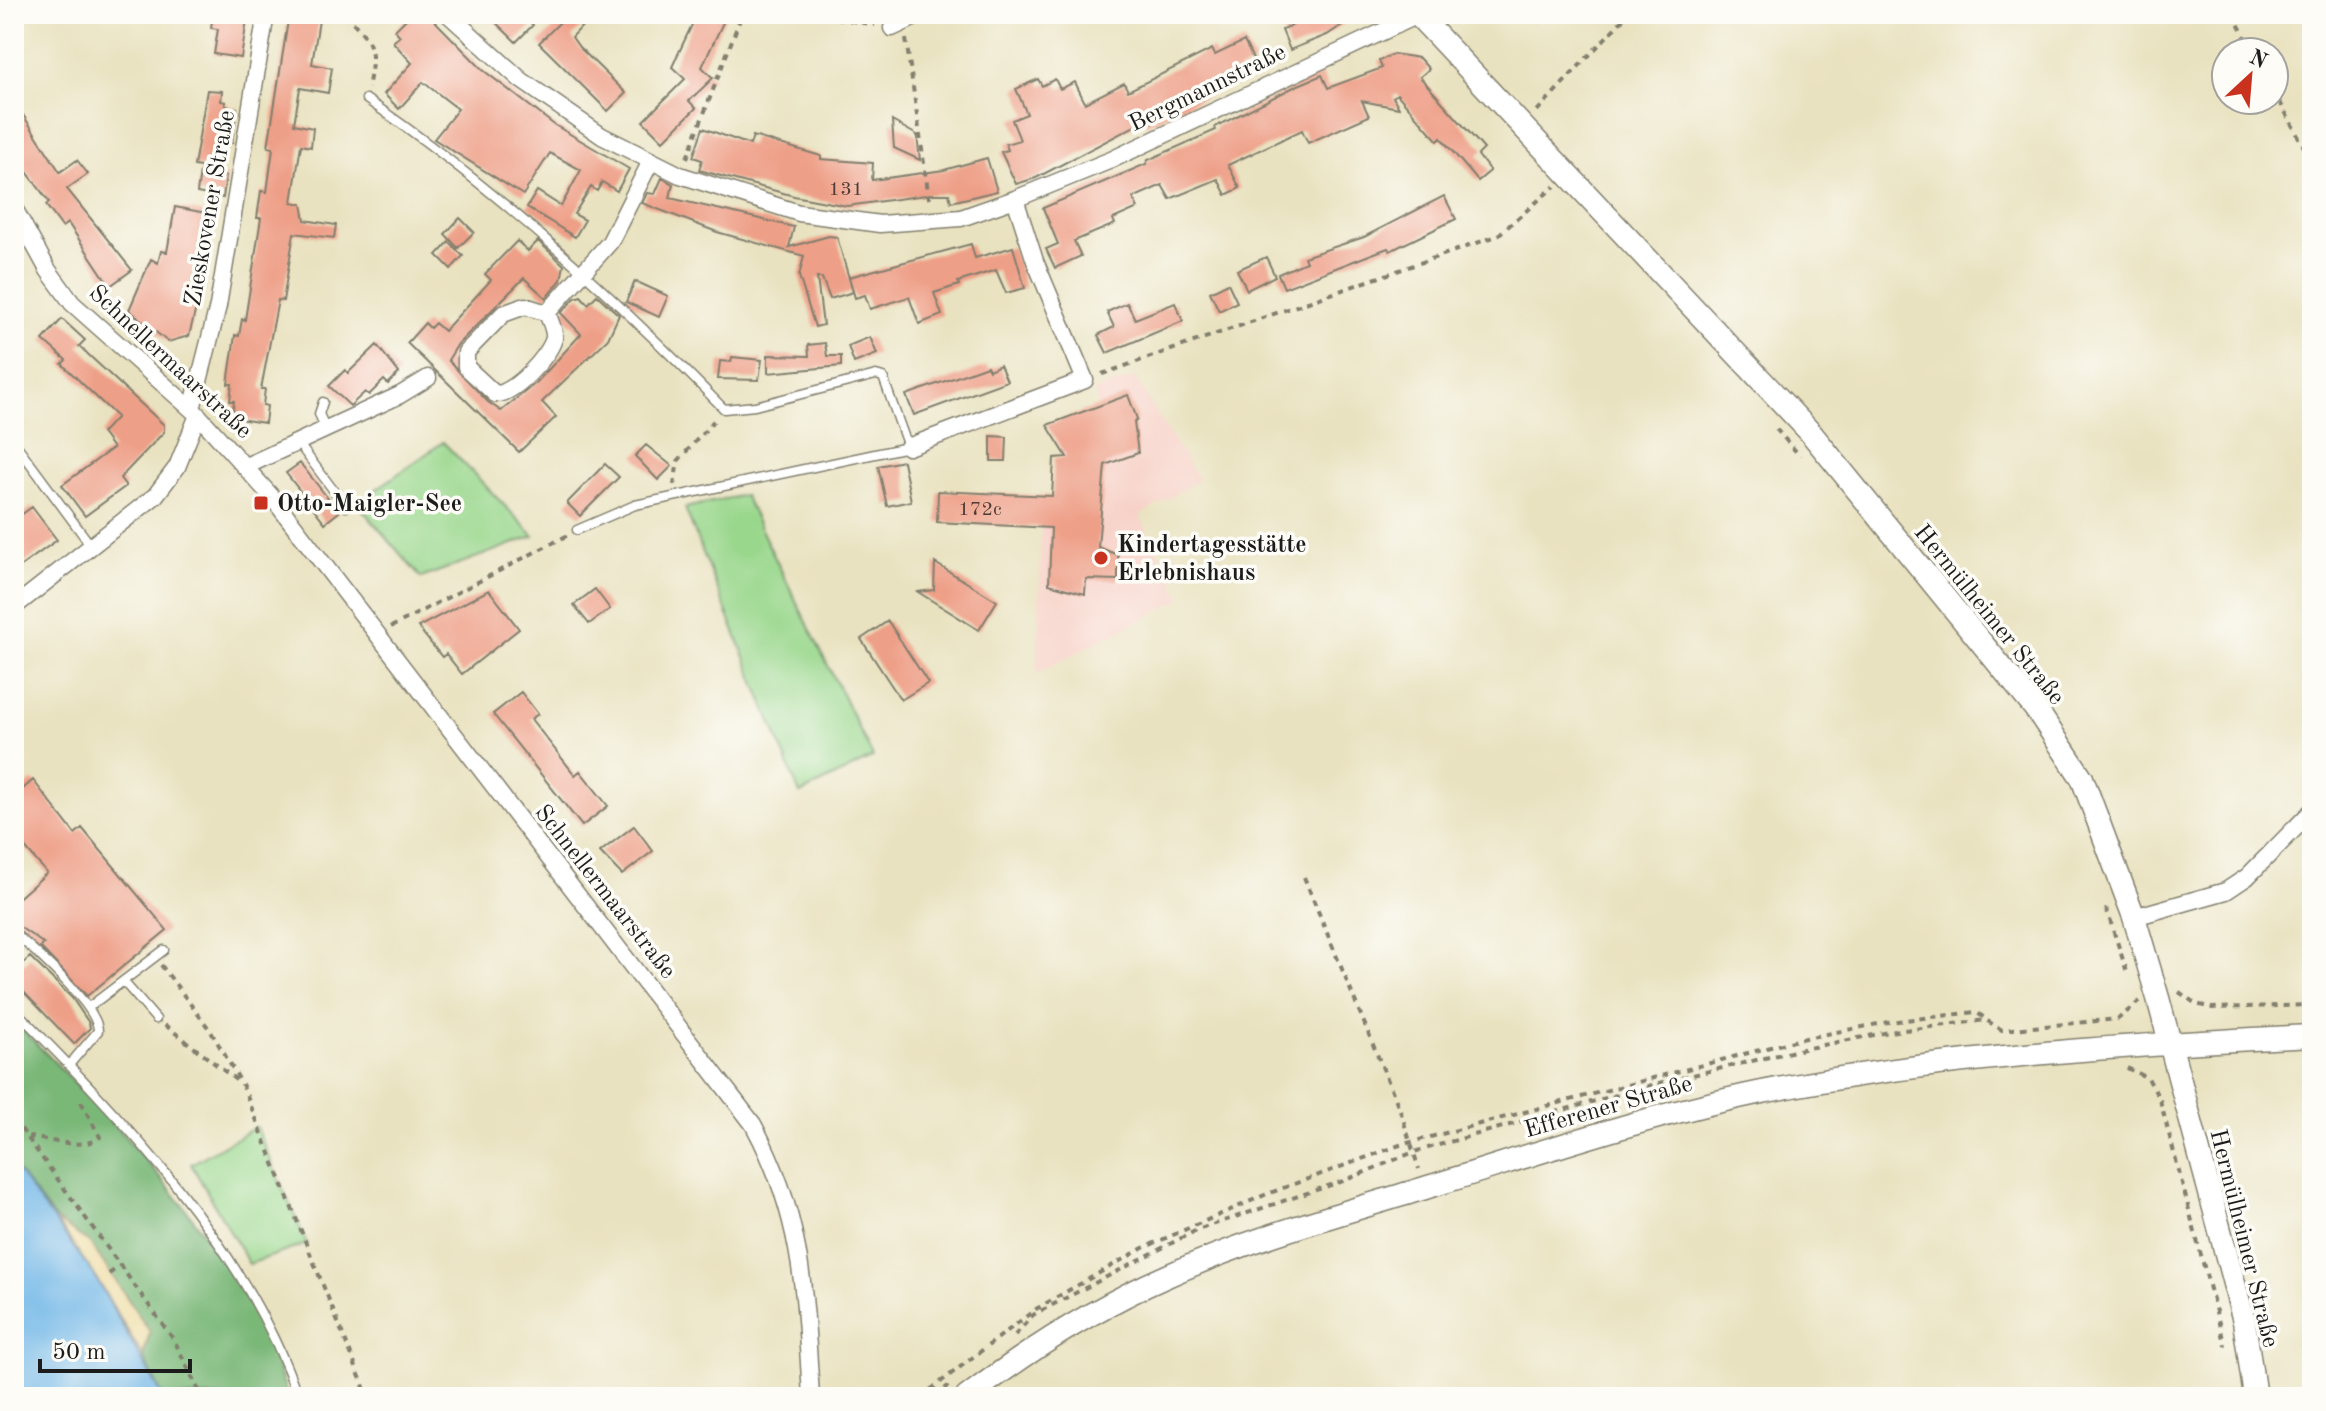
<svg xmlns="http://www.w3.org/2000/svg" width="2326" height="1411" viewBox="0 0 2326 1411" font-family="'Old Standard TT',serif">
<rect width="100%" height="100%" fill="#fdfcf7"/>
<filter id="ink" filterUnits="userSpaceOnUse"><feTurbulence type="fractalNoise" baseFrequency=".0125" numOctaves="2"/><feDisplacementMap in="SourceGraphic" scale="16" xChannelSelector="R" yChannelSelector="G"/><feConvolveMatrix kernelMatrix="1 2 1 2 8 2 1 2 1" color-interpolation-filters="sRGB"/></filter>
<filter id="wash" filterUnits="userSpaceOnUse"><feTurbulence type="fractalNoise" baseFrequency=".006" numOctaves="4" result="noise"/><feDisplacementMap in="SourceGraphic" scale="32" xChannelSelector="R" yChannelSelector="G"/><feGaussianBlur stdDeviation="1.8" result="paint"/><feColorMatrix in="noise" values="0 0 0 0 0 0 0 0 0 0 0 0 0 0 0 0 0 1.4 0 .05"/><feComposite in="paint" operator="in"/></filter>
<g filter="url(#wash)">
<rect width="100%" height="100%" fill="#e9e2c0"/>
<path fill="#f7d1c7" d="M 1135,377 L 1198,480 L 1140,516 L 1182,599 L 1037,673 L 1042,500 L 1052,500 L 1054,458 L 1064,457 L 1047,425 L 1098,406 L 1094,391 Z"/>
<path fill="#99d78c" stroke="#5a7a54" stroke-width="2" d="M 443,442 L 534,536 L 421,578 L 361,508 L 374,491 Z
M 744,495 L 873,757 L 800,794 L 685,508 Z
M 256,1127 L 307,1244 L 249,1264 L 191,1164 Z"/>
<path fill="#7ab878" stroke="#4b6a4a" stroke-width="2" d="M 14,1021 C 100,1107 191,1200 251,1307 C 267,1335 278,1367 288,1397 L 163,1397 L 143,1356 L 150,1332 L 90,1243 L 56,1220 L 14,1167 Z"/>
<path fill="#eeda9e" stroke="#857b5d" stroke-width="2" d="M 56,1220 L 90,1243 L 150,1332 L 143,1356 L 93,1273 Z"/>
<path fill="#70b6e7" stroke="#466982" stroke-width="2" d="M 14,1167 L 93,1273 L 163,1397 L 14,1397 Z"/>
<g id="blocks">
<path fill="#ee9f87" d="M 213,14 L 248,14 L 241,58 L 214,54 L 218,29 L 211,28 Z
M 289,14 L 320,14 L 312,64 L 332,68 L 328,93 L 300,88 L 294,124 L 313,128 L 311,147 L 301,145 L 292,202 L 302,204 L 305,220 L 336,225 L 334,238 L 294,233 L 283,301 L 278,300 L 261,389 L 265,389 L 263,405 L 267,406 L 265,423 L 232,418 L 234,401 L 230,401 L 232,384 L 228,384 L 235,335 L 239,336 L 242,319 L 245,320 L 261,218 L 257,218 L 261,191 L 267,192 L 273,148 L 268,147 Z
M 411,14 L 428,14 L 483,70 L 553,124 L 629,169 L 617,191 L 602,182 L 597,191 L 591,187 L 574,214 L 585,220 L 575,237 L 527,207 L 537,191 L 561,206 L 581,170 L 550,153 L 523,195 L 434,139 L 458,109 L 423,82 L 399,109 L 384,94 L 412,63 L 393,42 L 400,36 L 395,30 Z
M 487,14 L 522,14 L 533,25 L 516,42 Z
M 568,14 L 575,14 L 585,23 L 572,37 L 579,47 L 626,93 L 608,111 L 539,43 Z
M 697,14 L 727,14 L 702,67 L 713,78 L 689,101 L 696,108 L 663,141 L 643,121 L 685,79 L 672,67 Z
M 1316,14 L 1359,14 L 1327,35 L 1290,50 L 1282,30 Z
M 1244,41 L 1255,63 L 1206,87 L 1210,95 L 1146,125 L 1144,121 L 1036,178 L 1016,184 L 1001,152 L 1008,150 L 1006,144 L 1020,140 L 1012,120 L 1027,114 L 1016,89 L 1038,79 L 1042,86 L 1055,79 L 1060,89 L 1075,82 L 1085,103 L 1124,83 L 1128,91 L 1212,49 L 1215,55 Z
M 1393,54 L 1419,58 L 1429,69 L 1420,77 L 1484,149 L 1478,155 L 1490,171 L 1478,181 L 1441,138 L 1438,141 L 1397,94 L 1393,97 L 1399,108 L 1362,101 L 1369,116 L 1308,143 L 1302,130 L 1228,165 L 1240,188 L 1226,195 L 1218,179 L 1170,199 L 1162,185 L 1133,198 L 1138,208 L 1113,219 L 1115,224 L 1074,241 L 1081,256 L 1055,268 L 1046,249 L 1058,244 L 1043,208 L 1146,164 L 1148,160 L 1216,130 L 1215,127 L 1296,86 L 1322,75 L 1328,88 L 1382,68 L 1379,61 Z
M 207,90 L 222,91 L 221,101 L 226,102 L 225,106 L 237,108 L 232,143 L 218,141 L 213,169 L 194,166 Z
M 14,101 L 60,172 L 77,160 L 88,174 L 67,189 L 132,270 L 110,286 L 68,223 L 62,227 L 46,205 L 49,202 L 14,154 Z
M 892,121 L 917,135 L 920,160 L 894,148 Z
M 703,128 L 750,145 L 753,136 L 821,156 L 821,159 L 873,163 L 872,180 L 944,170 L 987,158 L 997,191 L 951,202 L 949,194 L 933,194 L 847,206 L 794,196 L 699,170 L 702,160 L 693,157 Z
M 200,172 L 226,176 L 223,198 L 197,193 Z
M 662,178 L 673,184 L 670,198 L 794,227 L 789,247 L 829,236 L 837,237 L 853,292 L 830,299 L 822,278 L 817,278 L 823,325 L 815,327 L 799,276 L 804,256 L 717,232 L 642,203 L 647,193 L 655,194 Z
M 1444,196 L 1456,219 L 1390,251 L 1388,248 L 1372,254 L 1284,288 L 1278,274 L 1306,262 L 1304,257 L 1364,237 Z
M 175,207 L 206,213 L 195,275 L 204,276 L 189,336 L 168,342 L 129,310 L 151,259 L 158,263 L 161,251 L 167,252 Z
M 460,218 L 474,232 L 458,248 L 445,234 Z
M 517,241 L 528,251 L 538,241 L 564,265 L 561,280 L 546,298 L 524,278 L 458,344 L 448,360 L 488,402 L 501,411 L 537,382 L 581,334 L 561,313 L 575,298 L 581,296 L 588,304 L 597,295 L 619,315 L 608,339 L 542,402 L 556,417 L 519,452 L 407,343 L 425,323 L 430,328 L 435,323 L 444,331 L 491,280 L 485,274 Z
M 449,242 L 463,256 L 451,269 L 437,255 Z
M 971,244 L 975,258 L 1013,247 L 1025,288 L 1006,293 L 996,270 L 958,282 L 959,285 L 934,293 L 942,315 L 919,324 L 909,297 L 870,309 L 865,295 L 855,298 L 849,277 Z
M 1266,257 L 1275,276 L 1247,290 L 1237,270 Z
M 635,281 L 668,296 L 659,317 L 626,302 Z
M 1228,283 L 1237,302 L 1219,311 L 1210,292 Z
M 1127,303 L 1135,319 L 1175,303 L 1183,321 L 1107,353 L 1098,335 L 1114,327 L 1107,312 Z
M 62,319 L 85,340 L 79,346 L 164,425 L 164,432 L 120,478 L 126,486 L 85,516 L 62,485 L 113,448 L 102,433 L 117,417 L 62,364 L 66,360 L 43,340 Z
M 870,337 L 877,354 L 854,363 L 848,346 Z
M 825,343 L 827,356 L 841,356 L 841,366 L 768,373 L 768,355 L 809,356 L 808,345 Z
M 377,345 L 399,373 L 388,384 L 384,380 L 369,395 L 365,392 L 350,406 L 329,386 L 345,370 L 348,373 Z
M 732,357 L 762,360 L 759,380 L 718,379 L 720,361 L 731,362 Z
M 1000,365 L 1007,381 L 914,415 L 906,395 L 987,366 L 989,370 Z
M 1128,395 L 1137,419 L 1134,422 L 1138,453 L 1105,465 L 1098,547 L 1118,555 L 1118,580 L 1086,579 L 1085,594 L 1049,584 L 1051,528 L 937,522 L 938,491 L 1052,496 L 1054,458 L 1067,457 L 1047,425 Z
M 991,436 L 1007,437 L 1006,461 L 991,461 Z
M 646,445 L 672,466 L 658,480 L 635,456 Z
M 903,461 L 911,501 L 887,506 L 878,466 Z
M 300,463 L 339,512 L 325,523 L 286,473 Z
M 605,464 L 619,477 L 580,516 L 567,503 Z
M 32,507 L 57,540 L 14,571 L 14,520 Z
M 935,563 L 997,601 L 979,630 L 918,592 L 934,590 Z
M 595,589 L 610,609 L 589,624 L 574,605 Z
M 489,590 L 519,629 L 462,674 L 446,654 L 442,657 L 418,627 Z
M 888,621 L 928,683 L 901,700 L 861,639 Z
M 521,692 L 538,714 L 531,719 L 575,775 L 580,771 L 608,806 L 582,826 L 493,714 Z
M 33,780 L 75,834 L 82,828 L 167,930 L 87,996 L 40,947 L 44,944 L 14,923 L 14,902 L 47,873 L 14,835 L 14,797 Z
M 634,826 L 653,851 L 622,875 L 600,852 Z
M 30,957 L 72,998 L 89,1023 L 90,1028 L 74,1044 L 14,982 L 14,972 Z"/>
</g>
</g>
<g filter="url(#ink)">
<use href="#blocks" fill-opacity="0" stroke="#827f6e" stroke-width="2"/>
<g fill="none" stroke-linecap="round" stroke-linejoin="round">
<defs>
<path id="lane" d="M 366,99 C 496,188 614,296 724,409 L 755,406 L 876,375 L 883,377 L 908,447 L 635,505 L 577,530
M 323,402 L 319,414 L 326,429
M 298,443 L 346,507
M 18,447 L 92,547
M 14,933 C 33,949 99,1007 98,1031 L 69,1065
M 123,981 L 156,1019
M 89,1007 L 164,950
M 14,1009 C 123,1119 247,1247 298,1397"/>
<path id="street" d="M 448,14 L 521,80 L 602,136 L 680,175 L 799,213 L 880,224 L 961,218 L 1015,199 L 1111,160 L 1418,15
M 892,28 L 922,14
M 14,208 L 48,270 L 72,303 L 198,415 L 272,497 L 753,1124 C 803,1216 805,1296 811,1397
M 525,306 L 547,313 C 550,321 555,330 554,338 C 550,356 512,396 495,394 L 466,367 L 466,352 L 503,314 Z
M 547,313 L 610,242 L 651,161
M 192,409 L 218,306 L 266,14
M 908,447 L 1085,380 L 1035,261 L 1015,199
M 246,466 L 400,395 L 428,378
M 14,607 L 155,496 L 177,467 L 198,415
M 2134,917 L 2226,891 L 2247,877 L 2312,811"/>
<path id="secondary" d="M 1417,14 L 1810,432 L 2038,712 L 2082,778 L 2134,917 L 2158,998 L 2244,1321 L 2255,1397
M 967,1397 C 1029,1350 1096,1307 1167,1276 C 1251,1238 1341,1214 1428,1187 C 1539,1153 1649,1115 1762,1092 C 1943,1056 2128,1045 2312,1036"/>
</defs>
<use href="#lane" stroke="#827f6e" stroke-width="11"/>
<use href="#street" stroke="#827f6e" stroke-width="19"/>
<use href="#secondary" stroke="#827f6e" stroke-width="25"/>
<path stroke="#827f6e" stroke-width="4" stroke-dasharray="6 6" stroke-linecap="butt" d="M 344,14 C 374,42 376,48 368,88
M 814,14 L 875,25
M 1184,14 L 1188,22
M 2233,14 L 2253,52
M 906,39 L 930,205
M 2274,91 L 2312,162
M 1537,111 L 1628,14
M 687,158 L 742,14
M 1102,374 L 1497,236 L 1555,186
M 1776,429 L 1800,456
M 674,485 L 678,461 L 717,417
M 391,627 L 568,535
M 1304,877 L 1400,1110 L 1419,1169
M 2106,908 L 2127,972
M 161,965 L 210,1030 L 242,1084 L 368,1397
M 2179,992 L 2196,1004 L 2212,1008 L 2312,1005
M 165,1025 L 240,1083
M 2127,1068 L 2148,1078 L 2160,1100 L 2225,1346
M 14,1119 L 174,1340 L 202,1397
M 28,1137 C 47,1139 85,1151 100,1137 L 79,1098
M 109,1274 L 122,1264
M 1015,1335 L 1033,1315 L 1197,1230 L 1343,1181 L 1414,1152 L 1659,1083 L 1803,1049 L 1889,1032 L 1986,1020 L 2002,1030 L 2118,1019 L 2140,1001
M 921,1397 L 1036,1309 L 1143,1248 L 1267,1194 L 1400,1145 L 1801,1039 L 1888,1022 L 1976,1012 L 1986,1019
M 936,1397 L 948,1386"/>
<use href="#lane" stroke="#fff" stroke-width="8"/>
<use href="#street" stroke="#fff" stroke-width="16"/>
<use href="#secondary" stroke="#fff" stroke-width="22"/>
</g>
</g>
<g fill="#c8321e" stroke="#fdfcf7" stroke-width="3">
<rect x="253" y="495" width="16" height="16" rx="4"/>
<circle cx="1101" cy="558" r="8"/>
</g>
<g text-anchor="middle" stroke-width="7" stroke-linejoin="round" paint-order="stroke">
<g font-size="20" fill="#503d37">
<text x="846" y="195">131</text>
<text x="980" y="515">172c</text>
</g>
<g font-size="24" fill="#1c1c1c" stroke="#fdfcf7">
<text transform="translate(1207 87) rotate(-26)" y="8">Bergmannstraße</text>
<text transform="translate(209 208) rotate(-80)" y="8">Zieskovener Straße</text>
<text transform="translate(171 361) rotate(43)" y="8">Schnellermaarstraße</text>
<text transform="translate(1990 614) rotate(51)" y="8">Hermülheimer Straße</text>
<text transform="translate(606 891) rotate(52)" y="8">Schnellermaarstraße</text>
<text transform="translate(1608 1106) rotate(-16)" y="8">Efferener Straße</text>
<text transform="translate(2245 1238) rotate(76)" y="8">Hermülheimer Straße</text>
</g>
<g font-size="24" font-weight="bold" fill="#1c1c1c" stroke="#fdfcf7" text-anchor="start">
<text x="277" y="511">Otto-Maigler-See</text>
<text x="1117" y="552">Kindertagesstätte<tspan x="1117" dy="28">Erlebnishaus</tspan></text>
</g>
</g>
<rect width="2326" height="1411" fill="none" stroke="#fdfcf7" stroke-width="48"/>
<g transform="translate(2250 76) rotate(26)"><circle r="38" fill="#fdfcf7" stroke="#a3a29f" stroke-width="2"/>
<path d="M0-6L14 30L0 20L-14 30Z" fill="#c8321e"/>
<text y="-12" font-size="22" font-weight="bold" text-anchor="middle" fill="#1c1c1c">N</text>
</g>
<path d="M40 1359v12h150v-12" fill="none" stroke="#1c1c1c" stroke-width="4"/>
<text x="52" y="1359" font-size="24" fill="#1c1c1c" stroke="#fdfcf7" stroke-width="6" paint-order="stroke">50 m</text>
</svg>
